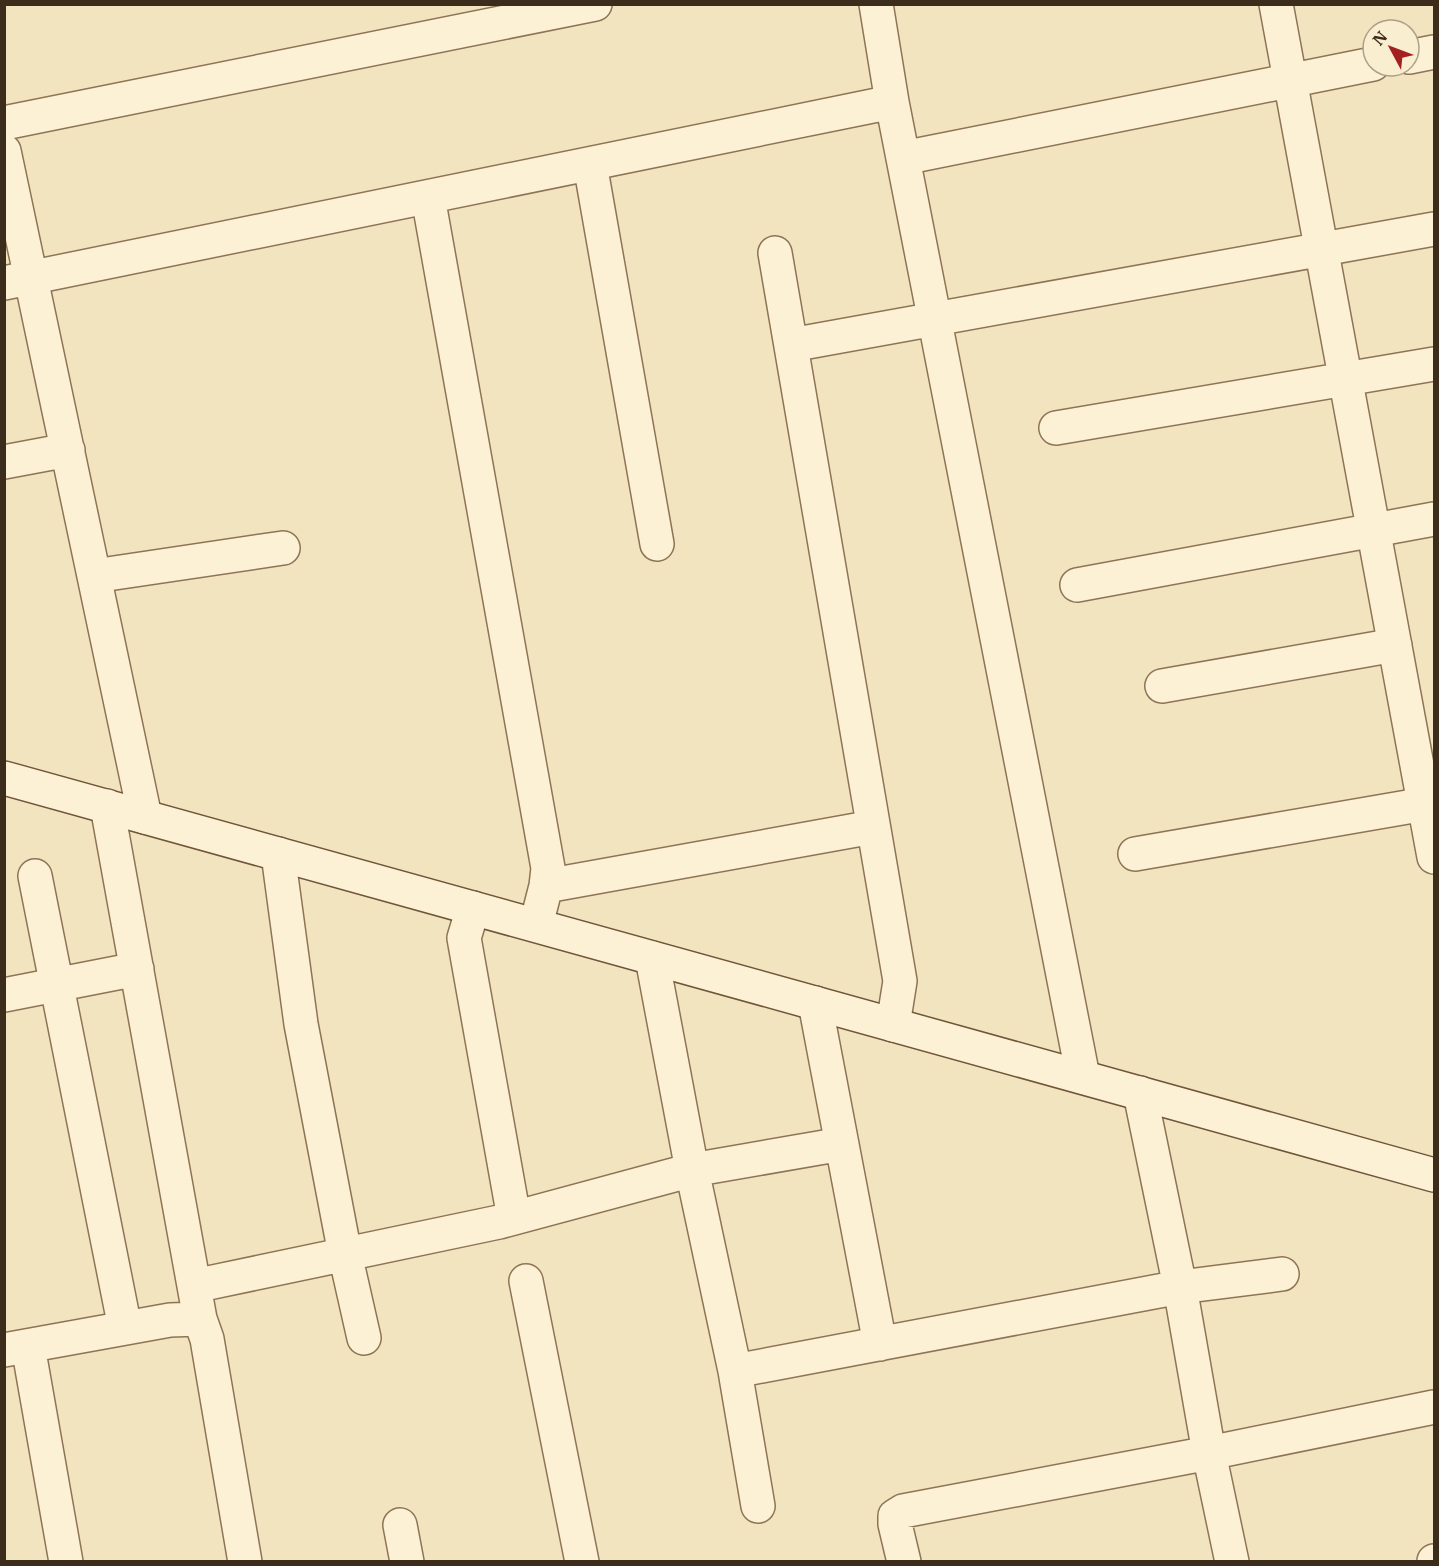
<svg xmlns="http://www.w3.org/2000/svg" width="1439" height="1566" viewBox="0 0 1439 1566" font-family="'IBM Plex Serif',serif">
<rect width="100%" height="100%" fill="#f3e4c0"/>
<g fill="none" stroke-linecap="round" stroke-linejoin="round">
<defs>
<path id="street" d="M 876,4 L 892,102 L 1083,1077
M 1276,4 L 1434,857
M 1409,57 L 1434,52
M 4,123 L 595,4
M 4,151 L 145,817
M 903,158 L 1373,64
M 590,164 L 657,544
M 428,197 L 548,868 L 546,886 L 536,925
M 775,253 L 900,981 L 893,1025
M 4,283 L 892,102
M 791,345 L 1434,229
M 1056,428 L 1434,364
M 4,462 L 68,450
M 94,576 L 283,548
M 1077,585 L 1434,519
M 1162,686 L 1395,645
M 107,806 L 200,1319 L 207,1339 L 245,1562
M 278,854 L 301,1024 L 345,1254 L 364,1338
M 1135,854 L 1425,804
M 35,876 L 125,1328
M 546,886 L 873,827
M 473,908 L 464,938 L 514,1218
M 652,958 L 692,1170 L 735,1371 L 758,1506
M 4,995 L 137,969
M 815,1003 L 880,1344
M 1140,1093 L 1180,1287 L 1209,1453 L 1232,1562
M 526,1281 L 582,1562
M 194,1286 L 499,1222 L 692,1170 L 842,1144
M 28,1346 L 66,1562
M 4,1350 L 170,1320 L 200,1319
M 735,1371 L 1180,1287 L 1282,1274
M 400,1525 L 407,1562
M 904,1562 L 895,1524 L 895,1516 L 903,1511 L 1209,1453 L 1434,1407
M 1434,1562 L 1434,1561"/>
<path id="secondary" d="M 4,778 L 1434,1175"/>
</defs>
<use href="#street" stroke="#8e7456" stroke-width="36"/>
<use href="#secondary" stroke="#705539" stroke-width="36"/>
<use href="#street" stroke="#fcf1d4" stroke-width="33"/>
<use href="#secondary" stroke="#fcf1d4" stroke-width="33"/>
</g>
<rect width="1439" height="1566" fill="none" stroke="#3c2c1c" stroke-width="12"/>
<g transform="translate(1391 48) rotate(311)"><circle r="28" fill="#f9eed0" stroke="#ada088" stroke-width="1.5"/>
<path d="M0-4.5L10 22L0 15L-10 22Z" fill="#a41f1f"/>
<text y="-9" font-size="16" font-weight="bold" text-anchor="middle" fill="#3c2c1c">N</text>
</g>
</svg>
